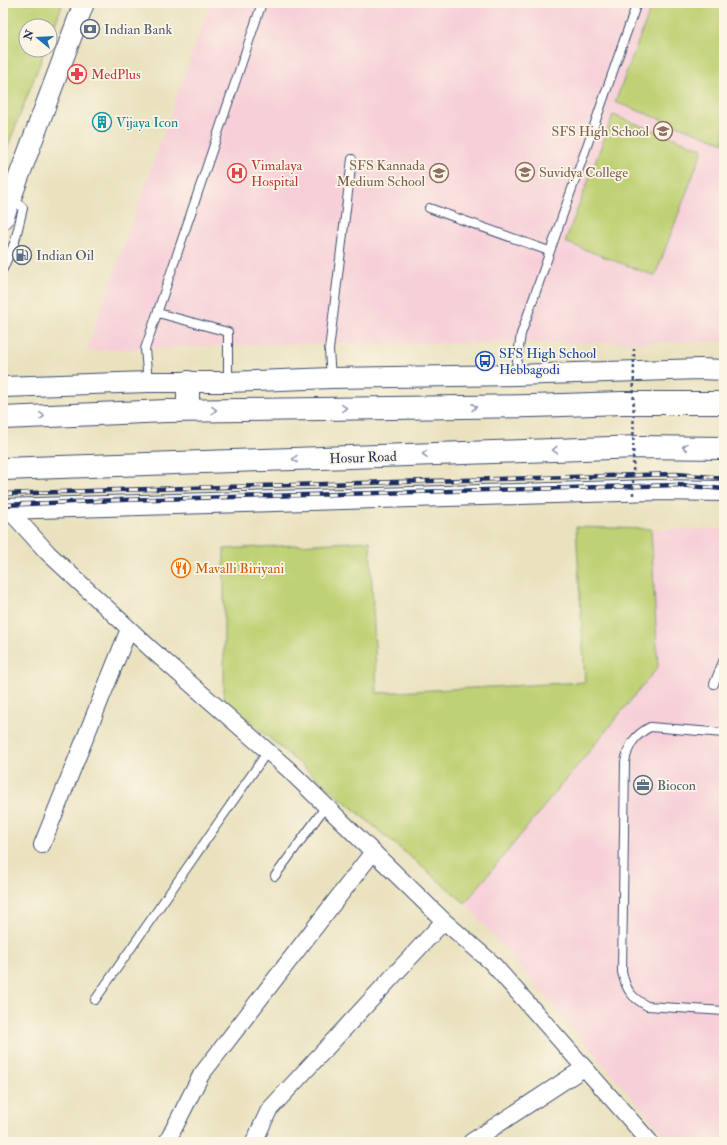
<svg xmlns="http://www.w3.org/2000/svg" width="727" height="1145" viewBox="0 0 727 1145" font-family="'IM FELL Double Pica',serif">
<rect width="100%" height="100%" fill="#fcf5e5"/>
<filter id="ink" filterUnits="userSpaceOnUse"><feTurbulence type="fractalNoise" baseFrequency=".025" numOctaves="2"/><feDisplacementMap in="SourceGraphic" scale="8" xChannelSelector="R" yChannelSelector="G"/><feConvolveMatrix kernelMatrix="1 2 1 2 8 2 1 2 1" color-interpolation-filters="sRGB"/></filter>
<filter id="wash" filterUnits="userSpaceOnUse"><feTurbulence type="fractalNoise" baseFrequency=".012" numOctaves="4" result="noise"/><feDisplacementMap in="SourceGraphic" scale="16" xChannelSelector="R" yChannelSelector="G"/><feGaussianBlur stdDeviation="0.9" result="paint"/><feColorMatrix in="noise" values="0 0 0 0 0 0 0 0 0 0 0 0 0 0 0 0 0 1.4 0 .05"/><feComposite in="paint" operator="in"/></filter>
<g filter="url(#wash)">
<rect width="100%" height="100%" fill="#eae2bf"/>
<path fill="#f6cfd8" d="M 210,3 L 724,3 L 724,342 L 265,344 L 86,351 Z
M 651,529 L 724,529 L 724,1142 L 670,1142 L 465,903 L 658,667 Z"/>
<path fill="#bfd174" stroke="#6d8069" d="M 3,3 L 63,3 L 50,37 L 50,26 L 26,26 L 26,50 L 45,50 L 3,159 Z
M 653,3 L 724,3 L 724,143 L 615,102 Z
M 613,115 L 703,149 L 655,276 L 565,242 Z
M 576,527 L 651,529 L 658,667 L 465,903 L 224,700 L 224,549 L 370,541 L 377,693 L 585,682 Z"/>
</g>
<g filter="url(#ink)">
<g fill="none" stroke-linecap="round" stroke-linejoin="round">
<defs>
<path id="service" d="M 429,208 L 549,251
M 3,269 L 15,241 L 23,208 L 12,198
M 158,313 L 228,332 L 228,382
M 515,375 L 521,334 L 637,3
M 331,378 L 329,350 L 352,159
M 148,382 L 145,349 L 262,3
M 714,684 L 724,659
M 724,733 L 650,727 C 635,735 628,745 625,762 L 622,972 C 626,990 631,997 647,1006 L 724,1011
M 275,876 L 326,806
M 95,1000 L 268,751"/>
<path id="minor" d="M 8,509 L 48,553 L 152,650 L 288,769 L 444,921 L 491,962 L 650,1142
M 42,845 L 129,629
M 167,1142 L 201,1075 L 373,852
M 254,1142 L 269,1110 L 444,921
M 471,1142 L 584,1068"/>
<path id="tertiary" d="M 3,219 L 84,3
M 3,387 L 148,382 L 228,382 L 331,378 L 515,375 L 700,369 L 724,370
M 3,509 L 654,490 L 724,491"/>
<path id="trunk" d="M 188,410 L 188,382
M 3,418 L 167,411 L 533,406 L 622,403 L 724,403
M 3,469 L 639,447 L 724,448"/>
</defs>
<use href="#service" stroke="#3a4a6d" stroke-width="10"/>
<use href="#minor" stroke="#3a4a6d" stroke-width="18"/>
<use href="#tertiary" stroke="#3a4a6d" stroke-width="22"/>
<use href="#trunk" stroke="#3a4a6d" stroke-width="24"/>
<use href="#service" stroke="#fff" stroke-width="8"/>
<use href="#minor" stroke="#fff" stroke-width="16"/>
<use href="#tertiary" stroke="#fff" stroke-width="20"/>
<use href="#trunk" stroke="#fff" stroke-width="22"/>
<defs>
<path id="rail" d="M 3,494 L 117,490 L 676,474 L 724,478
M 3,505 L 119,500 L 678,485 L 724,489"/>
</defs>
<use href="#rail" stroke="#1b2f5e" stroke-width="4.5"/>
<use href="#rail" stroke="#fcf5e5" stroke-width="3" stroke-dasharray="9" stroke-linecap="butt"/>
<path stroke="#3a4a6d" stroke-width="2.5" stroke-dasharray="3 3" stroke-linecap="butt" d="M 633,495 L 634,349"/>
</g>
<defs><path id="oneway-chevron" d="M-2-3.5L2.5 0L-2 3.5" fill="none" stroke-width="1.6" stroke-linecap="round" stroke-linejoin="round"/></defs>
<g stroke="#8d97ae">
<use href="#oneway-chevron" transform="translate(474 407) rotate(-1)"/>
<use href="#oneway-chevron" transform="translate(344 408) rotate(-1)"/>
<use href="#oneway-chevron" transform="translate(214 410) rotate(-1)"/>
<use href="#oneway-chevron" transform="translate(42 416) rotate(-2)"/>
<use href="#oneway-chevron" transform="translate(685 447) rotate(-180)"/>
<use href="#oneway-chevron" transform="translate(555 450) rotate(178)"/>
<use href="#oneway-chevron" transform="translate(425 454) rotate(178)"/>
<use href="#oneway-chevron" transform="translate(295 459) rotate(178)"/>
</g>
</g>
<defs>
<symbol id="bank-ring" viewBox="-11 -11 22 22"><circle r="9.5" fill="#fcf5e5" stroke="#5c6f8a" stroke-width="1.5"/><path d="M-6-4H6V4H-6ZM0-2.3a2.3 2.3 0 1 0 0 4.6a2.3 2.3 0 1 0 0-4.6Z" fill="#5c6f8a"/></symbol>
<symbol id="pharmacy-ring" viewBox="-11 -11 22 22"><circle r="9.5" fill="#fcf5e5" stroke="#e0444e" stroke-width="1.5"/><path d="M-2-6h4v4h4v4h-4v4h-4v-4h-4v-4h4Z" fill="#e0444e"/></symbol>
<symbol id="building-ring" viewBox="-11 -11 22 22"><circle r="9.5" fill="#fcf5e5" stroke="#0f9aa8" stroke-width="1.5"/><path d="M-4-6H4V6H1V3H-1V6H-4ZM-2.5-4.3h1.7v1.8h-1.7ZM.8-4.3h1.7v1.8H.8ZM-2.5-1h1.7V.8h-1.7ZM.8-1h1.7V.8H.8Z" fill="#0f9aa8"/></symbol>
<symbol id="school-ring" viewBox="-11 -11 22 22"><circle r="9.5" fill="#fcf5e5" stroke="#8d6e63" stroke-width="1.5"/><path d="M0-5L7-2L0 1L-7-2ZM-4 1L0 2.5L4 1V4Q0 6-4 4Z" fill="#8d6e63"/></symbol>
<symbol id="university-ring" viewBox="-11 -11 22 22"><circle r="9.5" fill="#fcf5e5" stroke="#8d6e63" stroke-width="1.5"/><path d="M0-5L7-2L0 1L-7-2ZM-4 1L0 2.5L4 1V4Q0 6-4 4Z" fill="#8d6e63"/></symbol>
<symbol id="hospital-ring" viewBox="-11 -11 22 22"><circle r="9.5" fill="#fcf5e5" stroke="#e0444e" stroke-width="1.5"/><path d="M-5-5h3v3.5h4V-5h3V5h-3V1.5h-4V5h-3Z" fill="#e0444e"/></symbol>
<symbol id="fuel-ring" viewBox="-11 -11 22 22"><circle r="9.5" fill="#fcf5e5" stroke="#5c6f8a" stroke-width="1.5"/><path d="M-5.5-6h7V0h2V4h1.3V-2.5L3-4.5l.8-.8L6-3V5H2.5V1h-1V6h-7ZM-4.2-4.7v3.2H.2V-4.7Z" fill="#5c6f8a"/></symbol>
<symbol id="bus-ring" viewBox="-11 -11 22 22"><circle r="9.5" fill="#fcf5e5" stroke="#1a4fb4" stroke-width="1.5"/><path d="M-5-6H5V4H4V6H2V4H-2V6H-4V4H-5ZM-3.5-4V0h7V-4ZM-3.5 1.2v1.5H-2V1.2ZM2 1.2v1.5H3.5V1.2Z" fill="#1a4fb4"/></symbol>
<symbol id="restaurant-ring" viewBox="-11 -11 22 22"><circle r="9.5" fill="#fcf5e5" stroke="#e8710a" stroke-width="1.5"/><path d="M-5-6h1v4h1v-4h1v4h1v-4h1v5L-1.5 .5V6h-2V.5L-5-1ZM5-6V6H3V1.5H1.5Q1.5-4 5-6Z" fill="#e8710a"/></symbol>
<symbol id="office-ring" viewBox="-11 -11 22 22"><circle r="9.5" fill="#fcf5e5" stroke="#5c6f8a" stroke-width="1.5"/><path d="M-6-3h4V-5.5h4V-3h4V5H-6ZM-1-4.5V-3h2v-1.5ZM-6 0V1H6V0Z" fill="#5c6f8a"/></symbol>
</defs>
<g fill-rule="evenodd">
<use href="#bank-ring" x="79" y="18" width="22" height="22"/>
<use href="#pharmacy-ring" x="66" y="63" width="22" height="22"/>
<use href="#building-ring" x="91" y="111" width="22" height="22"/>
<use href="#school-ring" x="652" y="120" width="22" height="22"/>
<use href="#university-ring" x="514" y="161" width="22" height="22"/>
<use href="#hospital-ring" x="226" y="162" width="22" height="22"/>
<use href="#school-ring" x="428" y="162" width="22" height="22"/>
<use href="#fuel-ring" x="11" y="244" width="22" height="22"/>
<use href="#bus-ring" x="474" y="350" width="22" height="22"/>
<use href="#restaurant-ring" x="170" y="557" width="22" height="22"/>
<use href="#office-ring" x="632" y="774" width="22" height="22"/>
</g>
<g text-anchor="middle" stroke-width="3.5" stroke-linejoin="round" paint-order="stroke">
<g font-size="14" fill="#4e5e75" stroke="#fcf5e5" text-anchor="start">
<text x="104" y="34">Indian Bank</text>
<text x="36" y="260">Indian Oil</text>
<text x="657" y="790">Biocon</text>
</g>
<g font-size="14" fill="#be3a42" stroke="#fcf5e5" text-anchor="start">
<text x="91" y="79">MedPlus</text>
<text x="251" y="170">Vimalaya<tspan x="251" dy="16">Hospital</tspan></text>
</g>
<g font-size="14" fill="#0d838f" stroke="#fcf5e5" text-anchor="start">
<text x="116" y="127">Vijaya Icon</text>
</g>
<g font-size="14" fill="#785e54" stroke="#fcf5e5" text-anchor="end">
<text x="649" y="136">SFS High School</text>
<text x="425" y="170">SFS Kannada<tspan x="425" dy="16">Medium School</tspan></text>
<text x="539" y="177" text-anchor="start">Suvidya College</text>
</g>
<g font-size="14" fill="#164399" stroke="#fcf5e5" text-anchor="start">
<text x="499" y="358">SFS High School<tspan x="499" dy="16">Hebbagodi</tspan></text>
</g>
<g font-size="14" fill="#1b2f5e" stroke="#fcf5e5">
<text transform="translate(363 457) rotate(-2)" y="5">Hosur Road</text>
</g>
<g font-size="14" fill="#c56008" stroke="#fcf5e5" text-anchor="start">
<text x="195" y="573">Mavalli Biriyani</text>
</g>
</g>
<rect width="727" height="1145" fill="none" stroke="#fcf5e5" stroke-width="16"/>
<g transform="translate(38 38) rotate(288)"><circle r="19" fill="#fcf5e5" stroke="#a2a6af"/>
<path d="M0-3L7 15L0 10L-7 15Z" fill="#1f6fb2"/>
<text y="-6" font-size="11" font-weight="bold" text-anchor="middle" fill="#1b2f5e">N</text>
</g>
</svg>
